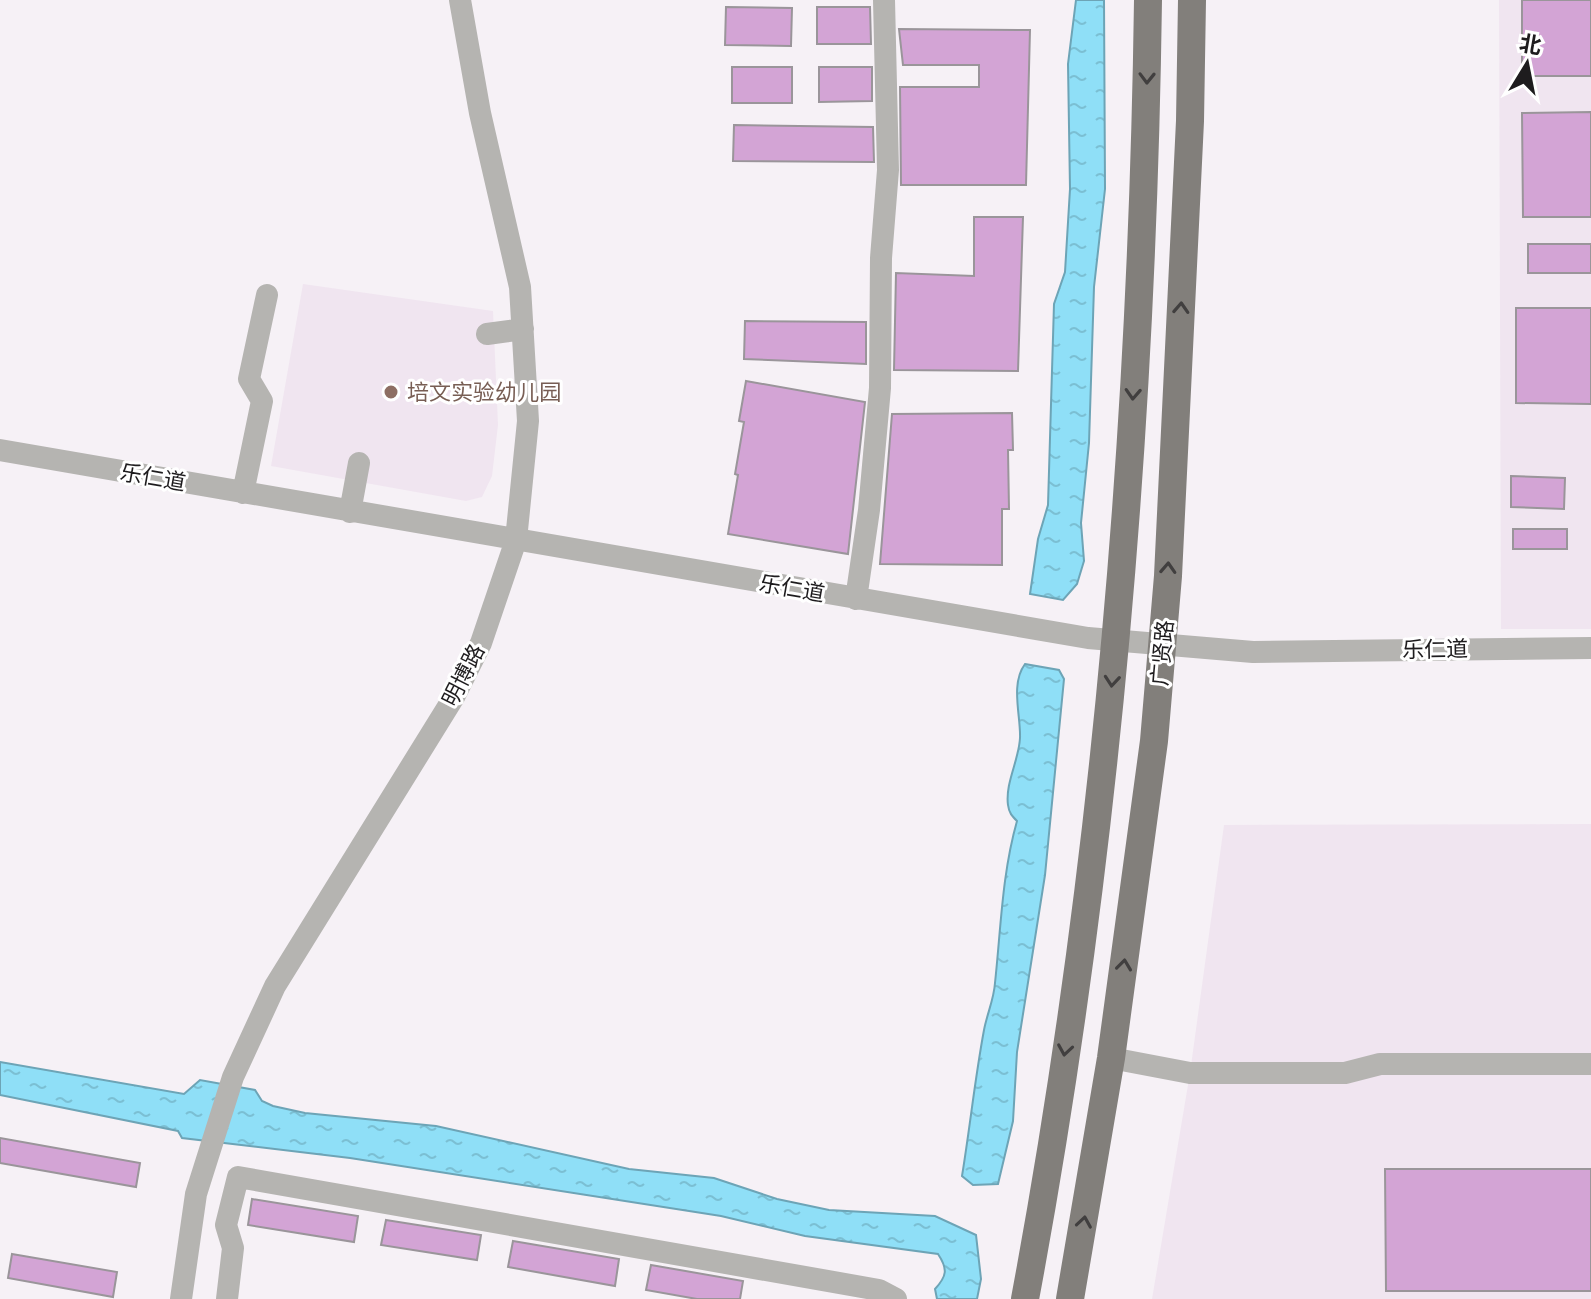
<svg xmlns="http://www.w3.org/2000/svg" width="1591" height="1299" viewBox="0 0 1591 1299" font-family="Roboto,'Noto Sans SC',sans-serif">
<defs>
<pattern id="water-ripples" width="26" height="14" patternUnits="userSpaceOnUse" patternTransform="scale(2)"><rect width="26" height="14" fill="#8fdff7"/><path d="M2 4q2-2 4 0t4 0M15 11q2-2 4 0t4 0" fill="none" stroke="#7bbfd3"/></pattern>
</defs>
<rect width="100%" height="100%" fill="#f6f1f6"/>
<path fill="#f0e5f0" d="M 1499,0 L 1591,0 L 1591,629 L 1501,629 Z
M 303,284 L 493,311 L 498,425 L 492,476 L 482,497 L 466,501 L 271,466 Z
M 1591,824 L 1591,1299 L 1152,1299 L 1190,1073 L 1224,825 Z"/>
<path fill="url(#water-ripples)" stroke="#6da4b6" stroke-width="2" d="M 1076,0 L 1104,0 L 1105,189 L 1094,287 L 1089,443 L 1081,523 L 1084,561 L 1077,584 L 1063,600 L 1030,594 L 1038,539 L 1048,505 L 1054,304 L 1065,272 L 1070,189 L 1068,64 Z
M 1025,664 L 1059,670 L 1064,679 L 1045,875 L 1017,1052 L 1013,1121 L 998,1184 L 973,1185 L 962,1176 C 970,1127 975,1078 984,1030 C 987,1014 994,999 995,983 C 1001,927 1002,874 1017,821 C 1012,816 1009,813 1008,805 C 1005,783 1019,760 1020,738 C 1021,716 1010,684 1025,664 Z
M 0,1062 L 184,1094 L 200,1080 L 255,1090 L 262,1101 L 273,1106 L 305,1113 L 436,1126 L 629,1169 L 714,1178 L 777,1199 L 829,1210 L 935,1216 L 976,1235 L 981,1279 L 977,1299 L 937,1299 L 935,1289 C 947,1276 948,1269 938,1254 L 805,1236 L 721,1216 L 350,1158 L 182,1138 L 178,1131 L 0,1095 Z"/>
<path fill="#d3a4d5" stroke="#9a959a" stroke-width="2" d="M 1522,0 L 1591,0 L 1591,76 L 1522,76 Z
M 726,7 L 792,8 L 791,46 L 725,45 Z
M 817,7 L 870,7 L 871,44 L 817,44 Z
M 899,29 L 1030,30 L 1026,185 L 901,185 L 900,87 L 979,87 L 979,65 L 903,65 Z
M 732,67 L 792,67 L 792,103 L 732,103 Z
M 819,67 L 872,67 L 872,101 L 819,102 Z
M 1591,112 L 1591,217 L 1523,217 L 1522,113 Z
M 734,125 L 873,127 L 874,162 L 733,161 Z
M 974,217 L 1023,217 L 1018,371 L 894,370 L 896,273 L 974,276 Z
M 1528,244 L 1591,244 L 1591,273 L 1528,273 Z
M 1516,308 L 1591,308 L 1591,404 L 1516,403 Z
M 745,321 L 866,322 L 866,364 L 744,359 Z
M 746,381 L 865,402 L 848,554 L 728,534 L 738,475 L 735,474 L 744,422 L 739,421 Z
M 1012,413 L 1013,450 L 1008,450 L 1009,509 L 1002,509 L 1002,565 L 880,564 L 892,414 Z
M 1511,476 L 1565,478 L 1564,509 L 1511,507 Z
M 1513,529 L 1567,529 L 1567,549 L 1513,549 Z
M 0,1138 L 140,1163 L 136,1187 L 0,1163 Z
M 1385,1169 L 1591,1169 L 1591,1291 L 1386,1291 Z
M 252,1199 L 358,1216 L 354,1242 L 248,1225 Z
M 386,1220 L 481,1235 L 477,1260 L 381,1245 Z
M 513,1241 L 619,1259 L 615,1286 L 508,1267 Z
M 12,1254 L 117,1272 L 113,1297 L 8,1278 Z
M 651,1265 L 743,1281 L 740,1299 L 697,1299 L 646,1290 Z"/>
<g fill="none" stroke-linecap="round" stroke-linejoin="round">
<path stroke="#b5b4b1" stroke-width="22" d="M 487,334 L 523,329
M 0,450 L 1088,638 L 1253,652 L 1591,648
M 243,493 L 262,401 L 249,379 L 267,295
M 350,512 L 359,463
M 856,599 L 869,510 L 880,388 L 881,258 L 888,170 L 884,0
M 1111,1058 L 1190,1073 L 1345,1073 L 1380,1064 L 1591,1064
M 181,1299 L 196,1194 L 233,1077 L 275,986 L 454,697 L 481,643 L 516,540 L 528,421 L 520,287 L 480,113 L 460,0
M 227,1299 L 233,1248 L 226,1225 L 238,1177 L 879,1290 L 896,1299"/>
<path stroke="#827f7b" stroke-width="28" d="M 1025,1299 C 1105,871 1142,436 1148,0
M 1070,1299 L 1111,1058 L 1154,741 L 1168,576 L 1190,121 L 1192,0"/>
</g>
<defs><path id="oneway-chevron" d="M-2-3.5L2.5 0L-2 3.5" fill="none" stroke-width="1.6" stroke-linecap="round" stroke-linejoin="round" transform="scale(2)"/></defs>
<g stroke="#413f3f">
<use href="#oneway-chevron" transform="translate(1147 78) rotate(91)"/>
<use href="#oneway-chevron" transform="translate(1181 308) rotate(-87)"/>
<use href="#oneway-chevron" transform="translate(1133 394) rotate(93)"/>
<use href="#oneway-chevron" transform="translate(1168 568) rotate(-87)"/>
<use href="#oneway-chevron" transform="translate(1112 681) rotate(95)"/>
<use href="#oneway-chevron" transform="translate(1124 965) rotate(-83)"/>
<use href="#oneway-chevron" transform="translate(1065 1050) rotate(99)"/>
<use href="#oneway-chevron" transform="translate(1084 1222) rotate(-81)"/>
</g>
<circle fill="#8d6e63" stroke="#fff" stroke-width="3" cx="391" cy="392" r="8"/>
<g text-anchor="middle" stroke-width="6" stroke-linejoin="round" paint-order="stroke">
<g font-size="22" fill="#785e54" stroke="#fff" text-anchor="start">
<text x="407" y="400">培文实验幼儿园</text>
</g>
<g font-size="22" fill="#1e1c1e" stroke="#fff">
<text transform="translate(153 477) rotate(10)" y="8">乐仁道</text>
<text transform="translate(792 588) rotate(10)" y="8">乐仁道</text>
<text transform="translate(1435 649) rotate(-1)" y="8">乐仁道</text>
<text transform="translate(1162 653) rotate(-85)" y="8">广贤路</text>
<text transform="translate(463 675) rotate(-63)" y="8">明博路</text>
</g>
</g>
<g transform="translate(1527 64) rotate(10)" stroke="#ffffff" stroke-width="6" paint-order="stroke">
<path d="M0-6L14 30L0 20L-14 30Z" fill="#1e1c1e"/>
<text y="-12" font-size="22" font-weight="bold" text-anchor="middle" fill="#1e1c1e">北</text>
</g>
</svg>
